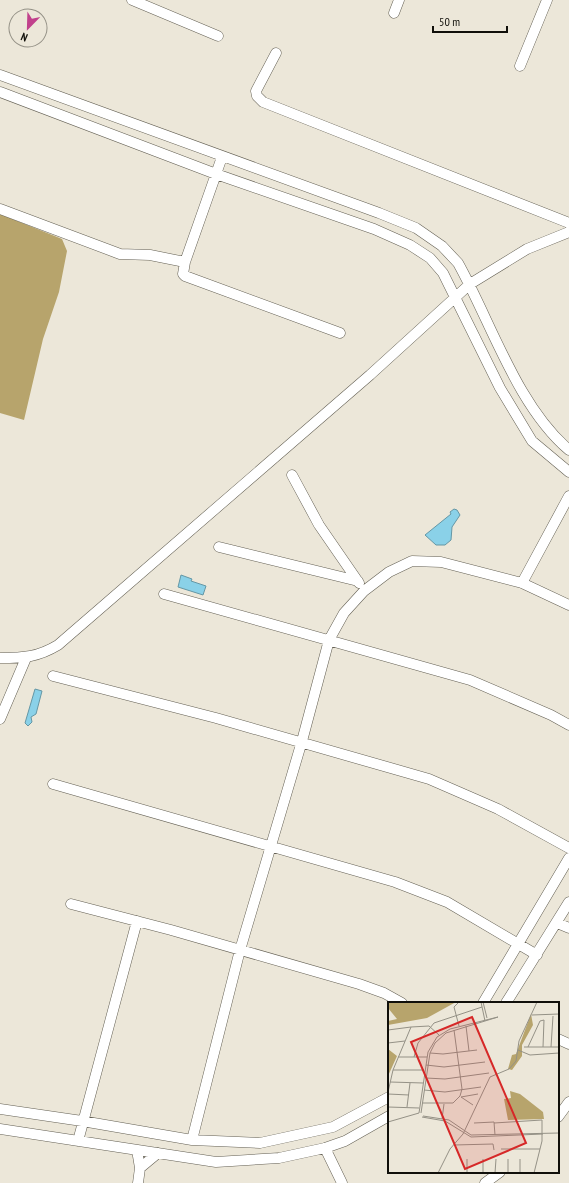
<svg xmlns="http://www.w3.org/2000/svg" width="569" height="1183" viewBox="0 0 569 1183" font-family="'PT Sans Narrow',sans-serif">
<rect width="100%" height="100%" fill="#ece7d9"/>
<path fill="#b7a46c" d="M 0,214 L 62,239 L 67,251 L 59,292 L 43,339 L 24,420 L 0,413 Z"/>
<path fill="#8ad1e8" stroke="#6597a5" d="M 454,509 L 457,510 L 460,515 L 452,527 L 451,540 L 445,545 L 436,545 L 425,535 L 451,514 L 450,512 Z
M 181,575 L 192,579 L 191,581 L 206,586 L 203,595 L 178,587 Z
M 35,689 L 42,691 L 36,714 L 31,717 L 32,722 L 28,726 L 25,723 Z"/>
<g fill="none" stroke-linecap="round" stroke-linejoin="round">
<defs>
<path id="minor" d="M 132,0 L 218,36
M 394,13 L 399,0
M 276,53 L 256,91 L 257,96 L 263,102 L 569,223
M 520,66 L 547,0
M 0,75 L 379,213 L 416,228 L 442,246 L 458,263 C 491,322 517,406 569,450
M 0,92 L 216,174 L 374,229 L 410,245 L 430,258 L 443,273 L 500,388 L 532,441 L 569,472
M 222,157 L 185,262 L 183,274 L 185,276 L 340,333
M 0,209 L 120,254 L 150,255 L 185,262
M 292,475 L 319,525 L 359,583
M 219,547 L 358,581
M 522,583 L 569,496
M 164,594 L 470,680 L 551,715 L 569,725
M 0,658 C 24,658 38,657 58,645 L 370,375 L 470,284 L 527,249 L 569,232
M 53,676 L 216,718 L 429,779 L 498,809 L 569,848
M 0,719 L 26,658
M 53,784 L 395,882 L 447,902 L 537,955
M 71,904 L 171,930 L 359,984 L 384,993 L 402,1003
M 557,923 L 569,928
M 483,1003 L 569,858
M 506,1003 L 569,902
M 558,1039 L 569,1044
M 0,1109 L 82,1121 L 192,1140 L 260,1143 L 333,1127 L 389,1097
M 558,1117 L 569,1102
M 0,1129 L 216,1162 L 279,1158 L 325,1148 L 345,1141 L 389,1116
M 192,1140 L 240,950 L 302,741 L 329,640 L 344,613 L 364,591 L 389,572 L 412,561 L 441,562 L 522,583 L 569,605
M 78,1141 L 137,921
M 325,1148 L 342,1183
M 137,1150 L 140,1168 L 138,1183
M 140,1168 L 158,1153
M 485,1183 L 500,1172"/>
</defs>
<use href="#minor" stroke="#646054" stroke-width="11"/>
<use href="#minor" stroke="#fff" stroke-width="10"/>
</g>
<g transform="translate(388 1002)">
<rect width="171" height="171" fill="#ece7d9"/>
<path d="M 0,0 L 68,0 L 39,16 L 0,23 L 0,19 L 9,17 L 0,6 ZM 143,12 L 145,23 L 134,43 L 134,54 L 124,68 L 120,67 L 124,53 L 128,52 ZM 0,47 L 9,54 L 0,74 ZM 122,89 L 132,92 L 155,110 L 156,117 L 120,118 L 116,97 L 123,96 Z" fill="#b7a46c"/>
<path fill="none" stroke="#949186" stroke-width="1" d="M 71,0 L 66,5 L 71,24M 93,0 L 97,19M 95,0 L 99,16M 144,13 L 171,12M 78,24 L 81,49M 0,28 L 23,25M 0,41 L 17,39M 136,45 L 171,45M 140,45 L 152,19 L 156,18 L 155,45M 163,45 L 165,14M 130,48 L 142,53 L 171,51M 42,51 L 55,52 L 89,48M 10,55 L 39,55M 26,55 L 30,41 L 46,21 L 94,5M 38,63 L 56,65 L 97,60M 5,68 L 36,68M 38,76 L 57,77 L 101,71M 2,80 L 35,81M 36,88 L 57,90 L 93,85M 0,90 L 5,68 L 23,25 L 41,24 L 51,33M 0,92 L 21,93M 73,95 L 90,92M 73,95 L 85,103M 34,101 L 65,101 L 72,94 L 74,87 L 66,28M 0,105 L 31,106M 19,105 L 22,81M 31,111 L 40,50 L 49,35 L 62,27 L 110,15 L 58,31 L 47,41 L 42,51 L 33,111M 35,114 L 61,118 L 83,133 L 171,131M 34,115 L 57,119 L 83,135 L 155,132M 54,117 L 56,102M 0,120 L 31,111M 86,121 L 106,120 L 107,133M 106,121 L 154,118 L 154,139 L 146,171M 66,143 L 105,142 L 106,148M 113,147 L 152,147M 79,157 L 79,171M 95,157 L 95,171M 120,157 L 120,171M 132,157 L 132,171M 50,171 L 62,147 L 75,132 L 102,75 L 121,67 L 128,59 L 131,39 L 149,0M 107,171 L 108,157"/>
<path fill="#d62828" fill-opacity="0.15" stroke="#d62828" stroke-width="2" d="M 84,15 L 138,141 L 77,167 L 23,40 Z"/>
<rect width="171" height="171" fill="none" stroke="#100f0a" stroke-width="2"/>
</g>
<g transform="translate(28 28) rotate(203)"><circle r="19" fill="#ece7d9" stroke="#949186"/>
<path d="M0-3L7 15L0 10L-7 15Z" fill="#c1418c"/>
<text y="-6" font-size="11" font-weight="bold" text-anchor="middle" fill="#100f0a">N</text>
</g>
<path d="M433 26v6h74v-6" fill="none" stroke="#100f0a" stroke-width="2"/>
<text x="439" y="26" font-size="12" fill="#100f0a" stroke="#ece7d9" stroke-width="3" paint-order="stroke">50 m</text>
</svg>
